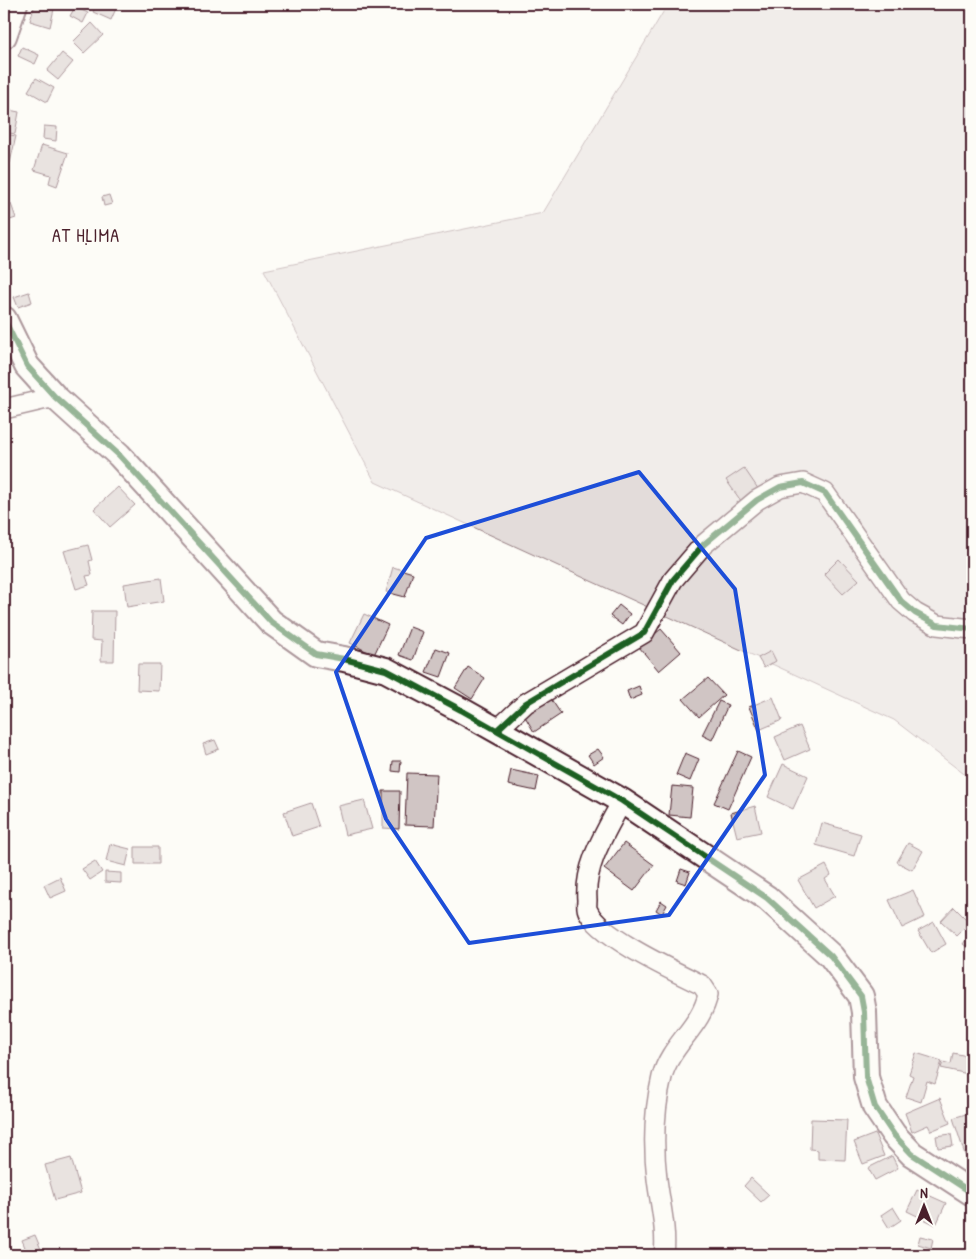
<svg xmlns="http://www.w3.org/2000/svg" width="976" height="1259" viewBox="0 0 976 1259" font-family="'Patrick Hand',sans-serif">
<rect width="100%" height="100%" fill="#fdfcf7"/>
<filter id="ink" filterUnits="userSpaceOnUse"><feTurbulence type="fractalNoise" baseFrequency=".02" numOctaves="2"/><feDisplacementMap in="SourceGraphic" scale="10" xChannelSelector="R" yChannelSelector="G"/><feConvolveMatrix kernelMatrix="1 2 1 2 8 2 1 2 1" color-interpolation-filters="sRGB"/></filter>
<g filter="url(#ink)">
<path fill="#e3dcda" stroke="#967e82" d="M 668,4 L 972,4 L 972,780 L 894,720 L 375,482 L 264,270 L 543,213 Z"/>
<path fill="#d0c5c4" stroke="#4a1f2b" d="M 35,4 L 54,9 L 50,27 L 30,21 Z
M 97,4 L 111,4 L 117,6 L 111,20 L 93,12 Z
M 75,7 L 88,13 L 83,23 L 70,16 Z
M 92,23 L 103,35 L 84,53 L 73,42 Z
M 22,47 L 39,55 L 35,64 L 18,56 Z
M 62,53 L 73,62 L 58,80 L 47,71 Z
M 36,78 L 54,88 L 47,102 L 28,91 Z
M 4,109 L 19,112 L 15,134 L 4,132 Z
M 44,126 L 57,127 L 56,141 L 43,139 Z
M 4,134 L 16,136 L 10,163 L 4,162 Z
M 42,145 L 68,153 L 57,186 L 49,183 L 51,175 L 34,170 Z
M 109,195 L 112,204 L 104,206 L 102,197 Z
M 4,197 L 6,205 L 11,204 L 16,218 L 4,222 Z
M 29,292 L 32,302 L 18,307 L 14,297 Z
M 744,468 L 761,493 L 744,505 L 726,480 Z
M 118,487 L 135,505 L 110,527 L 94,509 Z
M 88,545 L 92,560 L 89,561 L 92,575 L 86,576 L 89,585 L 76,589 L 64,551 Z
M 839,559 L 859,580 L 843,594 L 824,574 Z
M 393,567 L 413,573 L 405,597 L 386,592 Z
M 161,578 L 164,601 L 127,607 L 124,584 Z
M 619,605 L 630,614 L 622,625 L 610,616 Z
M 92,611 L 115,611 L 114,661 L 101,661 L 102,641 L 91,640 Z
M 364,614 L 388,625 L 374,655 L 350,643 Z
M 410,627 L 423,632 L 413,660 L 399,655 Z
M 661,629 L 681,652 L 659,671 L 639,647 Z
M 436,648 L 450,653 L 441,677 L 426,672 Z
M 771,651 L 776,661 L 764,668 L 758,658 Z
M 138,664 L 160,664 L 159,691 L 137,690 Z
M 468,667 L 485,678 L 472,699 L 455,688 Z
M 708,678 L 724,695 L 699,717 L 683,699 Z
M 639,686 L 642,695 L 630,700 L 627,691 Z
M 549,696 L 561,714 L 534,732 L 523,713 Z
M 773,697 L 782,720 L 759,730 L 749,707 Z
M 719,701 L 728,705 L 712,740 L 702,735 Z
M 800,726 L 810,749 L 785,760 L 775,737 Z
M 215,740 L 219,749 L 206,754 L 203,744 Z
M 598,749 L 604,757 L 594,764 L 588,755 Z
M 738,751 L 751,757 L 728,809 L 714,803 Z
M 685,753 L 699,759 L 690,781 L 676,775 Z
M 393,761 L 401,761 L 400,772 L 392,771 Z
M 783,764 L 808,776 L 793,809 L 768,797 Z
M 511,770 L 539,776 L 536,791 L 508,785 Z
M 407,773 L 437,774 L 434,826 L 405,825 Z
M 672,786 L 693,788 L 690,817 L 669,815 Z
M 383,791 L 400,791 L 399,829 L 383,828 Z
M 364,800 L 372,829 L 345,835 L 338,806 Z
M 311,803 L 319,827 L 292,836 L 284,812 Z
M 755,806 L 761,832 L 737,837 L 731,813 Z
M 822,823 L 861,834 L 854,856 L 816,845 Z
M 624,843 L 654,865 L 634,891 L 604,869 Z
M 908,843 L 923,851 L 912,870 L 897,862 Z
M 110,844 L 130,849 L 126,866 L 106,861 Z
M 135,847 L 158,847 L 158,864 L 135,864 Z
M 95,861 L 102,872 L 90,880 L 82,869 Z
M 826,865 L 831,875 L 825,879 L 835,896 L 814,908 L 798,880 Z
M 681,869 L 690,872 L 686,884 L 677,881 Z
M 105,872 L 121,873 L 121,883 L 105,882 Z
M 60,877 L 66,891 L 50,898 L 44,885 Z
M 913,890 L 925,917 L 902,928 L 889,900 Z
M 661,901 L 667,905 L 662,914 L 656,910 Z
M 954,907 L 970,923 L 957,936 L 941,921 Z
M 934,922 L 946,944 L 931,953 L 918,931 Z
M 972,931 L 972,951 L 963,944 Z
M 916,1053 L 942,1061 L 935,1084 L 927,1081 L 921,1102 L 906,1097 L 913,1076 L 909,1074 Z
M 953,1053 L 972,1057 L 968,1074 L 941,1068 L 943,1062 L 951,1064 Z
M 940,1098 L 950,1123 L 931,1131 L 928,1125 L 912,1132 L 905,1113 Z
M 969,1113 L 972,1123 L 972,1159 L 967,1161 L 953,1118 Z
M 811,1119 L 847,1120 L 845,1160 L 818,1159 L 818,1150 L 810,1149 Z
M 875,1134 L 884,1156 L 863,1164 L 854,1142 Z
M 951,1134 L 953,1146 L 938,1148 L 936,1136 Z
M 892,1156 L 898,1168 L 875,1180 L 868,1168 Z
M 71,1158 L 81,1193 L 55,1200 L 45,1165 Z
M 751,1178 L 769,1195 L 761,1202 L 744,1186 Z
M 917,1190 L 946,1203 L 936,1225 L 907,1211 Z
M 893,1207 L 901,1220 L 889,1228 L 881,1215 Z
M 35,1235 L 43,1254 L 22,1255 L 21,1253 L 26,1250 L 22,1240 Z
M 920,1236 L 933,1239 L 931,1248 L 918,1244 Z"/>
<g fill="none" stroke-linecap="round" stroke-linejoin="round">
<defs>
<path id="minor" d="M 4,409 L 55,397
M 497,730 L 526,703 L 644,633 L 673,580 L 703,545 L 757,500 L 780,487 L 803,483 L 825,493 L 901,601 L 915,613 L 937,625 L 972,629
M 622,801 C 606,832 584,864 587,900 C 587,903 586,908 588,911 C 599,937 676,972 702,985 L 708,994 C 702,1026 670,1045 662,1077 C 654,1110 653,1145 657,1179 C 660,1204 667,1230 664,1255"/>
<path id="tertiary" d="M 4,36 L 15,4
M 4,319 L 27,366 L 55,397 L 119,455 L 271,622 L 316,654 L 344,659 L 386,670 L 461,710 L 622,801 L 767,898 L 831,956 L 861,996 L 864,1012 L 866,1077 L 875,1107 L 894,1135 L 912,1154 L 972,1193"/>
</defs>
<use href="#minor" stroke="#4a1f2b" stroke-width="22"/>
<use href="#tertiary" stroke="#4a1f2b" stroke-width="28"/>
<use href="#minor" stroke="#fdfcf7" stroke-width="19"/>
<use href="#tertiary" stroke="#fdfcf7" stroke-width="24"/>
<defs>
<path id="cycleway" d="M 4,319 L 27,366 L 55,397 L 119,455 L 271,622 L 316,654 L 344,659 L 386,670 L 461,710 L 622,801 L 767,898 L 831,956 L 861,996 L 864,1012 L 866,1077 L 875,1107 L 894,1135 L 912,1154 L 972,1193
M 497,730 L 526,703 L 644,633 L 673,580 L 703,545 L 757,500 L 780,487 L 803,483 L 825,493 L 901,601 L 915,613 L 937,625 L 972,629"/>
</defs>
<use href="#cycleway" stroke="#fdfcf7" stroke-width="9"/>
<use href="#cycleway" stroke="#1b5e20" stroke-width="6"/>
</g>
</g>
<path d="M0 0H976V1259H0ZM 639,472 L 735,589 L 765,775 L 669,915 L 469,943 L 386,819 L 336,672 L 426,538 Z" fill="#fdfcf7" fill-opacity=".55" fill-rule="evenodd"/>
<path fill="none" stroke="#1d4ed8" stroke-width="4" stroke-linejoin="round" d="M 639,472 L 735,589 L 765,775 L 669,915 L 469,943 L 386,819 L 336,672 L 426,538 Z"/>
<g text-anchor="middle" stroke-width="5" stroke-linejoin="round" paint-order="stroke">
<g font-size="18" letter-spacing="1" fill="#4a1f2b" stroke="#fdfcf7">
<text x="86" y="242">AT ḤLIMA</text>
</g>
</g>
<rect width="976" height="1259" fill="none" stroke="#fdfcf7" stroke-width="20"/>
<rect x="10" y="10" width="956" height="1239" fill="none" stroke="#4a1f2b" stroke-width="2" filter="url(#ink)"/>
<g transform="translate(924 1206)" stroke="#fdfcf7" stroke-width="4" paint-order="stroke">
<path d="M0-4L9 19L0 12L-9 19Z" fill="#4a1f2b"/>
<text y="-8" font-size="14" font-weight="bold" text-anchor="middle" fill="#4a1f2b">N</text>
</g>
</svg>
